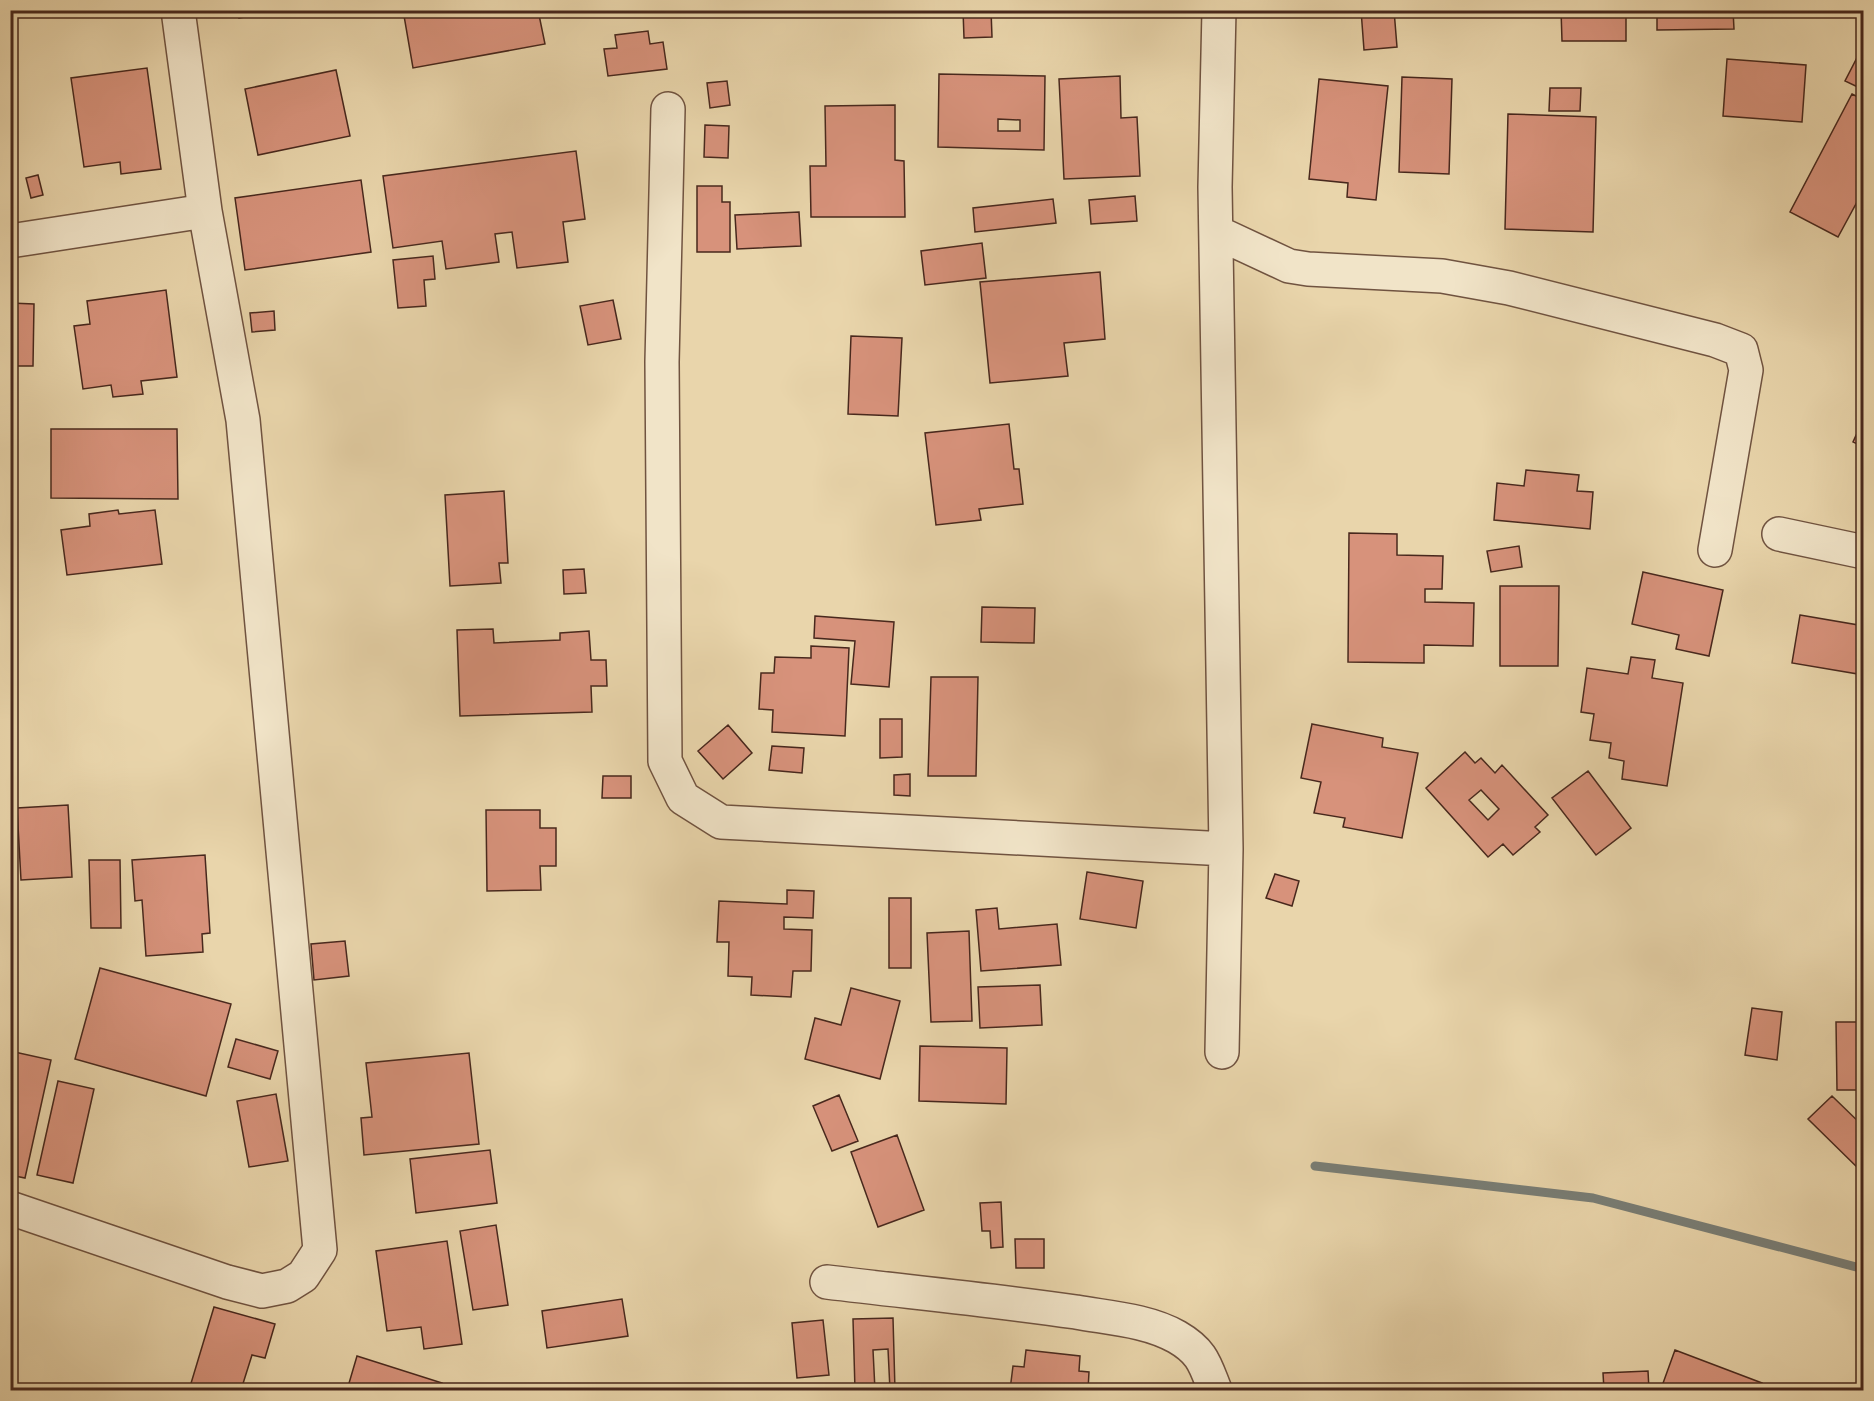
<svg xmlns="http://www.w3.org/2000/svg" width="1874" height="1401" viewBox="0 0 1874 1401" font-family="'EB Garamond',serif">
<rect width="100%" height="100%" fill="#e9d5ab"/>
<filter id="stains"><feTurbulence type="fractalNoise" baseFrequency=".00333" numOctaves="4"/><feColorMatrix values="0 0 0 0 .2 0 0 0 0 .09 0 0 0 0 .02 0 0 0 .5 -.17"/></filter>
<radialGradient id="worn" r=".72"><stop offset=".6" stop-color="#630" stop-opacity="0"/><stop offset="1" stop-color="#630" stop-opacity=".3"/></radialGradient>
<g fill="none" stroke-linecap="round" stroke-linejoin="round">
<path stroke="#797e76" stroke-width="9" d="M 1315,1166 L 1593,1198 L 1864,1269"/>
</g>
<path fill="#d7927b" stroke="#48281d" stroke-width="1.5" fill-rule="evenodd" d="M 72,10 L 95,10 L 72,14 Z
M 238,10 L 270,10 L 271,12 L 239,18 Z
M 403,10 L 538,10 L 545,44 L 413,68 Z
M 606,10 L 654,10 L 607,16 Z
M 963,10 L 991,10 L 992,37 L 964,38 Z
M 1361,10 L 1394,10 L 1397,47 L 1364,50 Z
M 1561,10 L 1626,10 L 1626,41 L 1562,41 Z
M 1657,10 L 1733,10 L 1734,29 L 1657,30 Z
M 648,31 L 650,44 L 663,42 L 667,69 L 608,76 L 604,49 L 617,48 L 615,35 Z
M 1862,48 L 1864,49 L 1864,90 L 1845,81 Z
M 1727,59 L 1806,65 L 1802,122 L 1723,116 Z
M 147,68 L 161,169 L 121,174 L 120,162 L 84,167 L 71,78 Z
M 336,70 L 350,136 L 258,155 L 245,89 Z
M 939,74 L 1045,76 L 1044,150 L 938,147 ZM 998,119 L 1020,120 L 1020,131 L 998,131 Z
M 1120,76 L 1121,118 L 1137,117 L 1140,176 L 1064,179 L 1059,79 Z
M 1402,77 L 1452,79 L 1449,174 L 1399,172 Z
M 1319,79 L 1388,86 L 1376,200 L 1347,197 L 1348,183 L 1309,179 Z
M 727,81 L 730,105 L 710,108 L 707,83 Z
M 1550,88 L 1581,88 L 1580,111 L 1549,111 Z
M 1852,94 L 1864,100 L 1864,189 L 1838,237 L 1790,212 Z
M 895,105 L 895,160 L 904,161 L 905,217 L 811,217 L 810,166 L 826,166 L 825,106 Z
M 1508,114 L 1596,117 L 1593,232 L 1505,229 Z
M 705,125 L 729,126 L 728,158 L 704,157 Z
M 576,151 L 585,219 L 563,222 L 568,262 L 517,268 L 512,232 L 495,234 L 499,262 L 446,269 L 442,241 L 393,248 L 383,176 Z
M 38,175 L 43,195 L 31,198 L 26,178 Z
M 361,180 L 371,252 L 245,270 L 235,198 Z
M 697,186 L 722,186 L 722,202 L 730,202 L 730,252 L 697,252 Z
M 1135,196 L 1137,221 L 1091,224 L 1089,200 Z
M 1053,199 L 1056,223 L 975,232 L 973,208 Z
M 799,212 L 801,246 L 737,249 L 735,215 Z
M 982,243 L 986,278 L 925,285 L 921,251 Z
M 433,256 L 435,279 L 424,280 L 426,306 L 398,308 L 393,260 Z
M 1100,272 L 1105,339 L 1064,343 L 1068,376 L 990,383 L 980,282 Z
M 166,290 L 177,377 L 141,381 L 143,394 L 113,397 L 111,385 L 83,389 L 74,326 L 90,324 L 87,301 Z
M 613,300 L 621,339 L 588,345 L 580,306 Z
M 10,303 L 34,304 L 33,366 L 10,366 Z
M 274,311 L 275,330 L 252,332 L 250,313 Z
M 851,336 L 902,338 L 898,416 L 848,414 Z
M 1864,418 L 1864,447 L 1853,442 Z
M 1009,424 L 1014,469 L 1019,469 L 1023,504 L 979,509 L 981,520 L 936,525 L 925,433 Z
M 51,429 L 177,429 L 178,499 L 51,498 Z
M 1526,470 L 1579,475 L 1577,491 L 1593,492 L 1590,529 L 1494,520 L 1497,483 L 1524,486 Z
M 504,491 L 508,563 L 499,563 L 501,583 L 450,586 L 445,495 Z
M 118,510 L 119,514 L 155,510 L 162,564 L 67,575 L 61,530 L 90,526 L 89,514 Z
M 1349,533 L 1397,534 L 1397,555 L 1443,556 L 1442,589 L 1425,589 L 1425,602 L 1474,603 L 1473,646 L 1424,645 L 1424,663 L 1348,662 Z
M 1519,546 L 1522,567 L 1491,572 L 1487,551 Z
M 584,569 L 586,593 L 564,594 L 563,570 Z
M 1643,572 L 1723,590 L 1709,656 L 1676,649 L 1679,635 L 1632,624 Z
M 1500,586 L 1559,586 L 1558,666 L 1500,666 Z
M 982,607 L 1035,608 L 1034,643 L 981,642 Z
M 1800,615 L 1864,626 L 1864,675 L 1792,663 Z
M 815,616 L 894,622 L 889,687 L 851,684 L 855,641 L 814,638 Z
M 493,629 L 494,643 L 560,640 L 560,633 L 589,631 L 591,660 L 606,660 L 607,686 L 591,686 L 592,712 L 460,716 L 457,630 Z
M 811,646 L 849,648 L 845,736 L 772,732 L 773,710 L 759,709 L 761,673 L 774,673 L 775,657 L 811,658 Z
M 1631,657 L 1655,660 L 1652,678 L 1683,683 L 1667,786 L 1622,779 L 1624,761 L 1609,758 L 1611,743 L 1590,740 L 1594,714 L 1581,712 L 1587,668 L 1628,674 Z
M 931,677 L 978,677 L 976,776 L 928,776 Z
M 880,719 L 902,719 L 902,757 L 880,758 Z
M 1312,724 L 1383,738 L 1382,747 L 1418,753 L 1402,838 L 1343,827 L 1345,818 L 1314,813 L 1321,782 L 1301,778 Z
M 728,725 L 752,753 L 723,779 L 698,751 Z
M 772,746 L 804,748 L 802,773 L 769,770 Z
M 1465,752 L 1475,763 L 1481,758 L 1495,773 L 1502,765 L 1548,815 L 1535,827 L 1540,832 L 1513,855 L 1503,844 L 1488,857 L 1426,788 ZM 1481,790 L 1499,809 L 1488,820 L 1469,800 Z
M 1588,771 L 1631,828 L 1596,855 L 1552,798 Z
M 910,774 L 910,796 L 894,795 L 894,775 Z
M 603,776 L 631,776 L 631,798 L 602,798 Z
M 68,805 L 72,877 L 21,880 L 17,808 Z
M 486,810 L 540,810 L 540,828 L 556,828 L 556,866 L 540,866 L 541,890 L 487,891 Z
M 205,855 L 210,933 L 202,934 L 203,952 L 146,956 L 142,900 L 135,901 L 132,860 Z
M 89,860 L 120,860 L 121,928 L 91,928 Z
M 1087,872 L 1143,881 L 1136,928 L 1080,919 Z
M 1275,874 L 1299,881 L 1292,906 L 1266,898 Z
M 787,890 L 814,891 L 813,918 L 784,917 L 784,929 L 812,930 L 811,971 L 793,971 L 791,997 L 751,995 L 752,977 L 728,976 L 729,942 L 717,942 L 719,901 L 787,904 Z
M 889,898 L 911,898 L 911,968 L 889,968 Z
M 997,908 L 999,929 L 1057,924 L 1061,965 L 981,971 L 976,910 Z
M 969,931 L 972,1021 L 931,1022 L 927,933 Z
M 345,941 L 349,976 L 314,980 L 311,944 Z
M 100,968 L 231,1004 L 206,1096 L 75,1059 Z
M 1040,985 L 1042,1025 L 980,1028 L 978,987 Z
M 851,988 L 900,1001 L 880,1079 L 805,1059 L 815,1018 L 841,1025 Z
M 1752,1008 L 1782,1012 L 1777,1060 L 1745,1055 Z
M 1836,1022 L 1864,1022 L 1864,1090 L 1837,1090 Z
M 236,1039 L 278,1051 L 270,1079 L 228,1067 Z
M 920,1046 L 1007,1048 L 1006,1104 L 919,1101 Z
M 10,1051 L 51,1060 L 25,1178 L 10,1175 Z
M 469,1053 L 479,1144 L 364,1155 L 361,1118 L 372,1117 L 366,1063 Z
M 58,1081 L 94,1089 L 73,1183 L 37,1175 Z
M 276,1094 L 288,1161 L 249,1167 L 237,1101 Z
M 839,1095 L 858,1141 L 832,1151 L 813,1106 Z
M 1832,1096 L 1864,1127 L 1864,1174 L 1808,1119 Z
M 897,1135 L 924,1210 L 878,1227 L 851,1152 Z
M 490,1150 L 497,1203 L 416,1213 L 410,1159 Z
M 1001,1202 L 1003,1247 L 991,1248 L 990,1231 L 982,1231 L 980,1203 Z
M 496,1225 L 508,1305 L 473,1310 L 460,1231 Z
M 1015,1239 L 1044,1239 L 1044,1268 L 1016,1268 Z
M 447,1241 L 462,1344 L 424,1349 L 421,1327 L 387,1331 L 376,1251 Z
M 622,1299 L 628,1336 L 547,1348 L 542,1311 Z
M 214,1307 L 275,1324 L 265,1358 L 252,1355 L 241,1390 L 189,1390 Z
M 893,1318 L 895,1390 L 890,1390 L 888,1349 L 873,1350 L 875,1390 L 855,1390 L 853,1319 Z
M 823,1320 L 829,1375 L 797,1378 L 792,1323 Z
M 1026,1350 L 1080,1356 L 1079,1371 L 1089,1372 L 1088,1390 L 1010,1390 L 1013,1366 L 1024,1367 Z
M 1675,1350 L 1762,1383 L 1759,1390 L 1675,1390 L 1662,1386 Z
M 357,1356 L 442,1383 L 440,1390 L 347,1390 Z
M 1648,1371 L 1649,1390 L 1604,1390 L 1603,1373 Z"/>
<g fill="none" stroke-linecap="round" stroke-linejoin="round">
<defs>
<path id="minor" d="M 1219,10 L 1215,187 L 1226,849 L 1222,1052
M 668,109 L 662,362 L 665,761 L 683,798 L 721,822 L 1226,849
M 1216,232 L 1289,266 L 1308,269 L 1442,276 L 1509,288 L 1715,340 L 1741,350 L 1746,370 L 1715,550
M 10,241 L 205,211
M 1779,534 L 1864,552
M 10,1208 L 227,1282 L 262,1291 L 287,1286 L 303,1276 L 320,1250 L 243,420 L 205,211 L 178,10
M 827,1282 C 910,1292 993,1300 1076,1312 C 1109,1318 1147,1320 1177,1337 C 1203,1352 1205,1365 1215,1390"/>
</defs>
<use href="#minor" stroke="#705340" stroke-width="36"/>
<use href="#minor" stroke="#f1e4c8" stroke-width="33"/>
</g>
<rect width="1874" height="1401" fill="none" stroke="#e9d5ab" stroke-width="36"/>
<rect x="12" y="12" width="1850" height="1377" fill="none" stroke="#48281d" stroke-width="3"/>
<rect x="18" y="18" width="1838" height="1365" fill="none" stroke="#48281d" stroke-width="1.5"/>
<rect width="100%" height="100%" filter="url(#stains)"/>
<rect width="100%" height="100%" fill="url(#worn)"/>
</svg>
